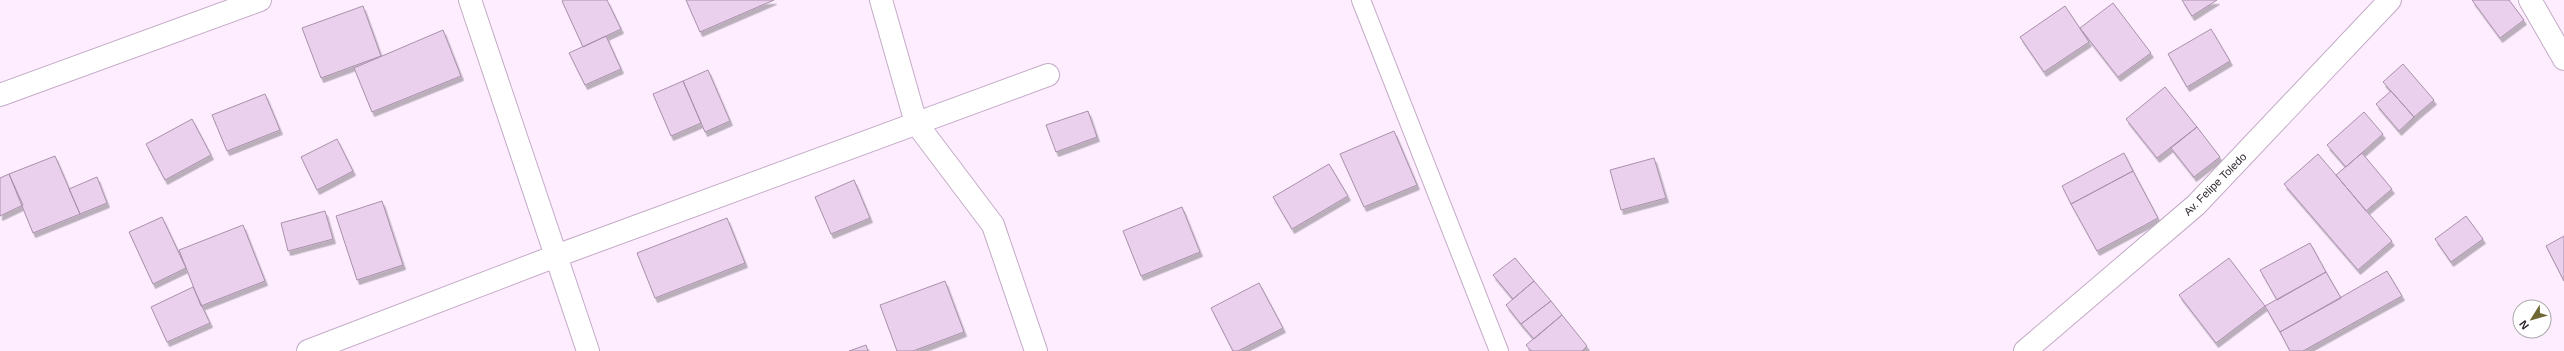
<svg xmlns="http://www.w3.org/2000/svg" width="2564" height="351" viewBox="0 0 2564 351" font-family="Arial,sans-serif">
<defs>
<filter id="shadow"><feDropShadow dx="2.5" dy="4.5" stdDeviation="0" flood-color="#0004"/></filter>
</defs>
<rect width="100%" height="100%" fill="#fdedff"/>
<path fill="#ead0ed" stroke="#a990ab" filter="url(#shadow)" d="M 564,0 L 607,0 L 621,29 L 583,47 L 562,1 Z
M 686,0 L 774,0 L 700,32 Z
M 2182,0 L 2217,0 L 2192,16 Z
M 2472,0 L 2509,0 L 2524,20 L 2500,38 Z
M 2113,3 L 2151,53 L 2118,77 L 2080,28 Z
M 363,6 L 381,56 L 321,78 L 302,28 Z
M 2065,6 L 2089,42 L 2044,72 L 2020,37 Z
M 2211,29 L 2230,61 L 2187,87 L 2168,54 Z
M 443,30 L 461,76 L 372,112 L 354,68 Z
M 606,36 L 621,69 L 585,85 L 569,53 Z
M 2403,64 L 2434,100 L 2414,117 L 2383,82 Z
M 708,70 L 730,121 L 705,132 L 683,81 Z
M 683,81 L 701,123 L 671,136 L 653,94 Z
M 2165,87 L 2197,127 L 2157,158 L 2126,119 Z
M 2391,91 L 2414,117 L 2399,131 L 2376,104 Z
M 265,94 L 280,130 L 227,151 L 212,115 Z
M 1088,111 L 1097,137 L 1056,152 L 1046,125 Z
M 2364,112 L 2383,134 L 2346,167 L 2327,145 Z
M 192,119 L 211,155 L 165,180 L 146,144 Z
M 2197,127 L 2220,157 L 2194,177 L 2171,148 Z
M 1394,131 L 1417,185 L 1364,207 L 1340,154 Z
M 337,139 L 353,171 L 317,190 L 301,157 Z
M 2124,153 L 2133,171 L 2071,204 L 2062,186 Z
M 2362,153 L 2392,189 L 2366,211 L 2336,175 Z
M 2318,154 L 2392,241 L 2358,270 L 2284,184 Z
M 55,156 L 80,214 L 33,233 L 9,174 Z
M 1654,158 L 1666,198 L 1621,210 L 1610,170 Z
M 1329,164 L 1348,196 L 1292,229 L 1273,197 Z
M 2133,171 L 2158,218 L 2097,251 L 2071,204 Z
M 9,174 L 23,205 L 0,216 L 0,178 Z
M 97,177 L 107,203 L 80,214 L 69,189 Z
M 854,180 L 870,218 L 831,234 L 815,197 Z
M 382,201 L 403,265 L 357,280 L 336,216 Z
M 1182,207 L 1200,252 L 1141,276 L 1123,231 Z
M 325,211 L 333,239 L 288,251 L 281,223 Z
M 2466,216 L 2483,239 L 2451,262 L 2435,239 Z
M 162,217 L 186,268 L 153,284 L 129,232 Z
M 727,218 L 745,263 L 655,298 L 637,253 Z
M 243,225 L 265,281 L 201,306 L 179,250 Z
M 2564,236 L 2564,281 L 2546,246 Z
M 2310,243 L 2326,272 L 2277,300 L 2260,270 Z
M 1515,258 L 1534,281 L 1513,299 L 1493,275 Z
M 2229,258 L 2265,306 L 2216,343 L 2179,295 Z
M 2387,271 L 2402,296 L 2303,351 L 2290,351 L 2280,332 Z
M 2326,272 L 2341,298 L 2280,332 L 2265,306 Z
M 945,281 L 964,332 L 913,351 L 897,351 L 880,305 Z
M 1534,281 L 1551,301 L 1521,324 L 1506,305 Z
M 1259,283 L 1283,328 L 1238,351 L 1233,351 L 1211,308 Z
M 193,287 L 210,323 L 167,342 L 151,307 Z
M 1551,301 L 1562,315 L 1534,339 L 1521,324 Z
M 1562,315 L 1587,346 L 1582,351 L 1531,351 L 1526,345 Z
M 866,345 L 868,351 L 849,351 Z"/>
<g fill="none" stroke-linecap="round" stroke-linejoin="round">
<defs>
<path id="lane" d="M 1361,0 L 1499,351"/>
<path id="street" d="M 470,0 L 588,351
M 881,0 L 916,123 L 993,225 L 1036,351
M 2530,0 L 2564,59
M 0,95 L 260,0
M 308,351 L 556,256 L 1048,75"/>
<path id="secondary" d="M 2025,351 L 2196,205 L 2390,0"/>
</defs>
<use href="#lane" stroke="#c4abc7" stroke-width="20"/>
<use href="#street" stroke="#c4abc7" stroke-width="24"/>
<use href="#secondary" stroke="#c4abc7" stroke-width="24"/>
<use href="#lane" stroke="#fff" stroke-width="18"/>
<use href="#street" stroke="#fff" stroke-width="22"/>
<use href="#secondary" stroke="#fff" stroke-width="22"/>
</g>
<g text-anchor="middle" stroke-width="3" stroke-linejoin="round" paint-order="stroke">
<g font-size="11" fill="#2e242f" stroke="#fff">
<text transform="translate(2215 184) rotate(-45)" y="4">Av. Felipe Toledo</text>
</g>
</g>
<g transform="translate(2532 319) rotate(233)"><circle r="19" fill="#ffffff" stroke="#aba7ac"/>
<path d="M0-3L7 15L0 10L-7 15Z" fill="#6f6734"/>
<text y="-6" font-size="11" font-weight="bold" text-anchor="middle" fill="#2e242f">N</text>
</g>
</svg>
